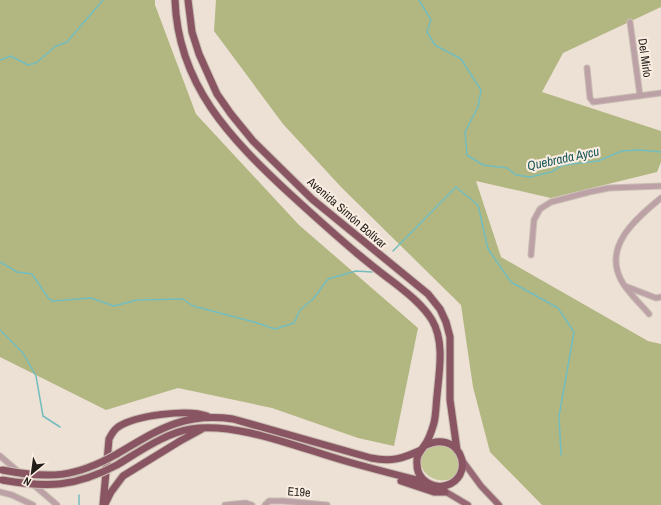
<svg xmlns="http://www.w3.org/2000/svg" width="661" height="505" viewBox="0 0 661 505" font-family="'Archivo Narrow',sans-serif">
<rect width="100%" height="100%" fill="#ede0d5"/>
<path fill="#c2c794" d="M 448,443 L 460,457 C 459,461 460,466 458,470 C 450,492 411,476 423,452 C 425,450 427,446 429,445 C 434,443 443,444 448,443 Z"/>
<path fill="#b2b781" d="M 0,0 L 155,0 L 155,5 L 196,114 L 299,225 L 418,328 L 394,446 L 358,438 L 272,408 L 178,388 L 106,410 L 0,357 Z
M 216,0 L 661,0 L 661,7 L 563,53 L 542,92 L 661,131 L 661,162 L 657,172 L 551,198 L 476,181 L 501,257 L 648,341 L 661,344 L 661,505 L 542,505 L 490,452 L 473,387 L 461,305 L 341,187 L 283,124 L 214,31 Z"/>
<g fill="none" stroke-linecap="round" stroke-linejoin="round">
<path stroke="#74bdbf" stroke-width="1.5" d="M 419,0 L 431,20 L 427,32 L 435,45 L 461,59 L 481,90 L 478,107 L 465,132 L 467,155 L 483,165 L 507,168 L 516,175 L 530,177 L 551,172 L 563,165 L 598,161 L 622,151 L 640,150 L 661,152
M 0,60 L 11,56 L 28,65 L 36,63 L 56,46 L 67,42 L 103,0
M 393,251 L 456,187 L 478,205 L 488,249 L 511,282 L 558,308 L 574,332 L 559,416 L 561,455
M 0,262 L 17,272 L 32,274 L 49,299 L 53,301 L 91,298 L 114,306 L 137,300 L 183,299 L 193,306 L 254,322 L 275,329 L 294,323 L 300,310 L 313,299 L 328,279 L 356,271 L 372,272
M 0,330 L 23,353 L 36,376 L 43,416 L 60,427
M 79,505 L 79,495"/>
<defs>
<path id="minor" d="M 630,22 L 640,96
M 587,68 L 590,98 L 593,102 L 661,93
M 531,255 L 534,220 L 540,209 L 551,202 L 589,192 L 609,188 L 661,186
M 625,286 L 656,298 L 661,297
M 649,314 C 640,303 628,293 621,280 C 603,245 637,218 661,198
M 0,456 L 57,505
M 0,492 L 12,495 L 33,505
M 225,505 L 246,503 L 252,505
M 265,505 L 269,501 L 283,501 L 327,505"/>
<path id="major" d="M 462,460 L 481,486 L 499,505
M 441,489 L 468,505"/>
<path id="highway" d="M 175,0 C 178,85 230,138 289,193 C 312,214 335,235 359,255 C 370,264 381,273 392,281 C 407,293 422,304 432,320 C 445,342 439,372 437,396 C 436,404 436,415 434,423 C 432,430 429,440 424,446 C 420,452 416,456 417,464 C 417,481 435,491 450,484 C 476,471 458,428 424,446
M 188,0 L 192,32 L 199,54 L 217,94 L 231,114 L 253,141 L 312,199 L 428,294 L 440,309 L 446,322 L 450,337 L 450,400 L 457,450
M 117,454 C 158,430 183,412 233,419 L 371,458 C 391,462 402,459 421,450
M 117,465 C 137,453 167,432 191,429 C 237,422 297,447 342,460 C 369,468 397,475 425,482
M 401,481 L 434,492 L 445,492
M 105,504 L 111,492 L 123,476 L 180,441 L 202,429
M 103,505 L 109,439 C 111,435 114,430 118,427 C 136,415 188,409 207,416"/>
</defs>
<use href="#minor" stroke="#c9bdb3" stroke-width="7"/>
<use href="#major" stroke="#c9bdb3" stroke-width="8"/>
<use href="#highway" stroke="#c9bdb3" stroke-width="9"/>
<use href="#minor" stroke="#bca1a6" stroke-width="5"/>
<use href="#major" stroke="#986974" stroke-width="6"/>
<use href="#highway" stroke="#8a5562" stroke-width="7"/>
<defs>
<path id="highway-bridge" d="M 2,470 C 50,479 74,478 117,454
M 2,480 C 48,488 75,487 117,465"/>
</defs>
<use href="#highway-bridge" stroke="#c9bdb3" stroke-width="9" stroke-linecap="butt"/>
<use href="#highway-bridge" stroke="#8a5562" stroke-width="7"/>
</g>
<g text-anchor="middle" stroke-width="4" stroke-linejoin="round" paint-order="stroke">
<g font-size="12" fill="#231e1a" stroke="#faede2">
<text transform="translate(645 58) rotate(82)" y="4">Del Mirlo</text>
<text transform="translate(347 213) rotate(41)" y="4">Avenida Simón Bolívar</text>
<text transform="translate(299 492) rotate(4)" y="4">E19e</text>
</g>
<g font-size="13" font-style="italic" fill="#195759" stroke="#faede2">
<text transform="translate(563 158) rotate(-12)" y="5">Quebrada Aycu</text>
</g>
</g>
<g transform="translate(32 473) rotate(209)" stroke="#faede2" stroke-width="3" paint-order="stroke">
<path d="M0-3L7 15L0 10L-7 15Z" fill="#231e1a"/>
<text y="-6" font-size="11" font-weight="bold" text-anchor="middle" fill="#231e1a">N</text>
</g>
</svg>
